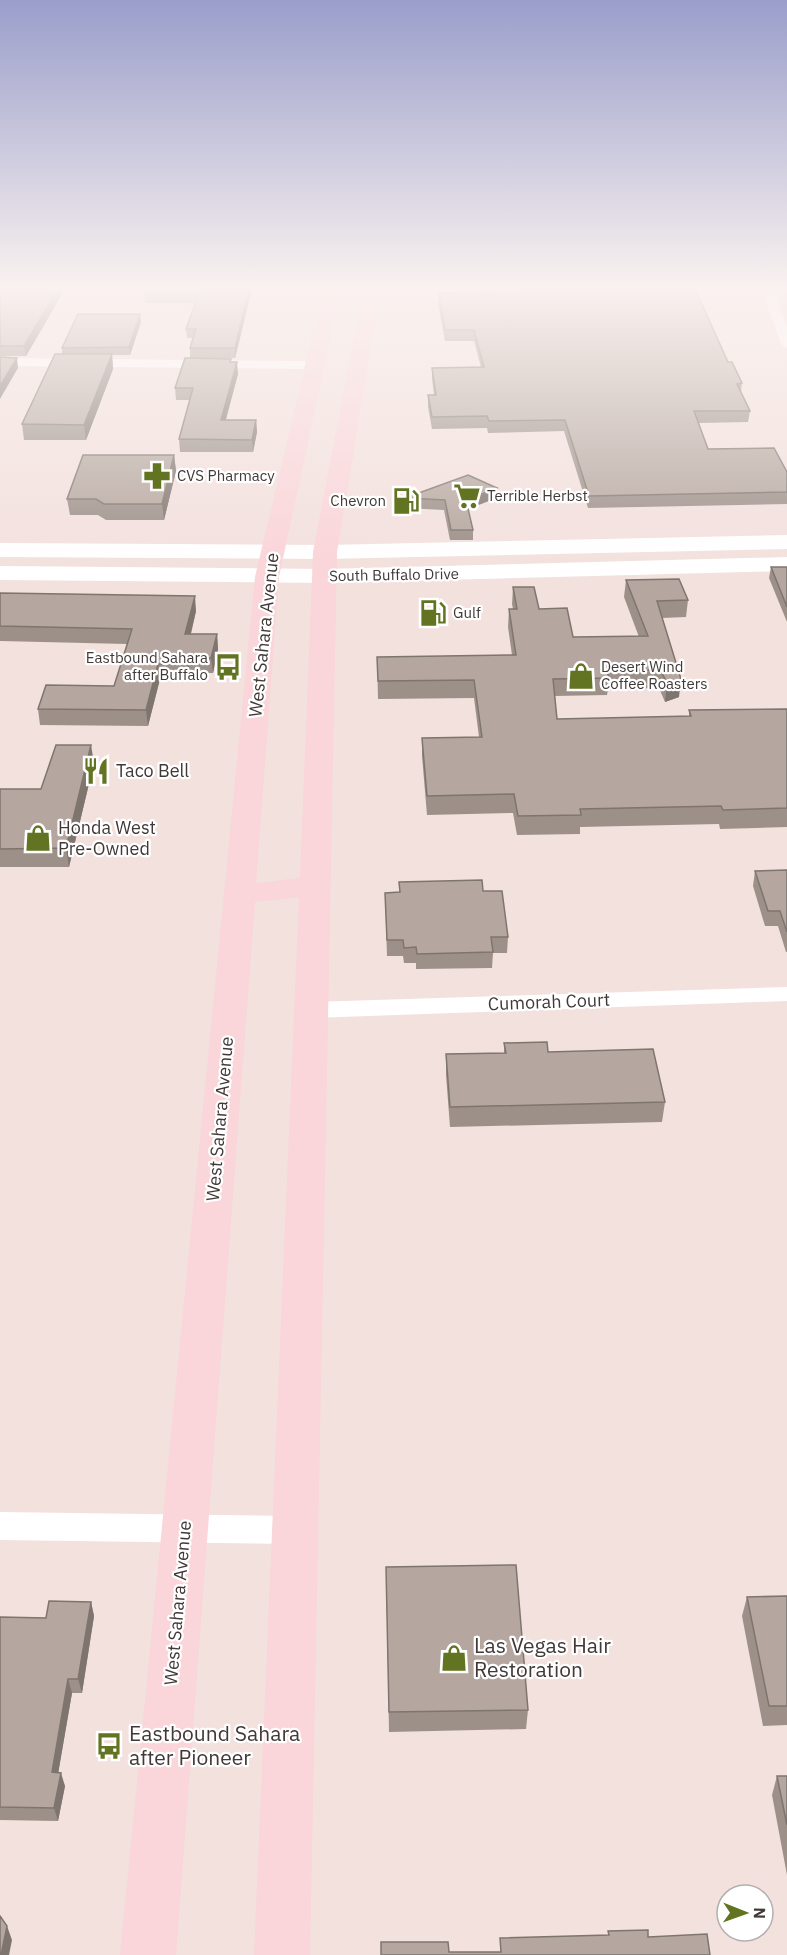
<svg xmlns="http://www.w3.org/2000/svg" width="787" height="1955" viewBox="0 0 787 1955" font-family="'IBM Plex Sans',sans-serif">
<rect width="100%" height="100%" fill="#f3e1de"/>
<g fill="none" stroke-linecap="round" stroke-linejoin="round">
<path fill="#fff" fill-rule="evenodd" d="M 761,289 L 773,289 L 787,327 L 787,348 L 781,344 Z
M 0,358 L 314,361 L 320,365 L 314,369 L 0,366 Z
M 787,987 L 787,1001 L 312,1018 L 304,1015 L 300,1010 L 304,1005 L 312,1002 Z
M 0,1512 L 297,1516 L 308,1520 L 313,1530 L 308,1540 L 297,1544 L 0,1540 Z"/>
<path fill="#fff" fill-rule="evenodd" d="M 787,535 L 787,549 L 325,559 L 0,557 L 0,543 L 325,545 Z
M 787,557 L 787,571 L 324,583 L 0,580 L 0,566 L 324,569 Z"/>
<path fill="#fad5da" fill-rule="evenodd" d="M 323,289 L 341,289 L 279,577 L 256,883 L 300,878 L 313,552 L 363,289 L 381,289 L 337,552 L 310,1955 L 254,1955 L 299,897 L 255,902 L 176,1955 L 120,1955 L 255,577 Z"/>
</g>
<path fill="#9c9089" d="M 0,289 L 65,289 L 26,356 L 0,356 Z
M 252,289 L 235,358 L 190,358 L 190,348 L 193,338 L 187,338 L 186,329 L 195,303 L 145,303 L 144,294 Z
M 439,293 L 728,362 L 742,383 L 741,392 L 750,411 L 748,422 L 698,423 L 708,449 L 787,472 L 787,504 L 588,508 L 564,431 L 488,433 L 487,428 L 432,429 L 428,407 L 428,395 L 434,395 L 432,379 L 432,368 L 481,367 L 474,341 L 445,341 L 438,304 Z
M 141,322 L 130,355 L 112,355 L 113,369 L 86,440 L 24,440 L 22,424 L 62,354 L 62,348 Z
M 231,359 L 231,362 L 238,374 L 226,420 L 256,420 L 257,432 L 253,452 L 180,452 L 179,439 L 190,400 L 176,400 L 175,388 Z
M 174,455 L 176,471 L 164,520 L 106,520 L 98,515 L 70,515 L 67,499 Z
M 497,488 L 496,498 L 468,509 L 473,530 L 473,540 L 450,540 L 444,510 L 405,508 L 405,498 Z
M 771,567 L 787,567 L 787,622 L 769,578 Z
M 626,580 L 688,600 L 686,617 L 662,618 L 679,697 L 665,702 L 659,688 L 608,689 L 607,695 L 555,696 L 557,719 L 689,716 L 689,710 L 787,709 L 787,827 L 720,829 L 719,824 L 580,827 L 580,834 L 517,835 L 513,813 L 427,815 L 422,756 L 422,738 L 479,737 L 474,698 L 378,699 L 377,657 L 512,655 L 508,627 L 509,609 L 513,609 L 512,604 L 513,587 L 573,637 L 639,637 L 624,597 Z
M 0,593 L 196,611 L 191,634 L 217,634 L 218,649 L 213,673 L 190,673 L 189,680 L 160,679 L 148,726 L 40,725 L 38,709 L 114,686 L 127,644 L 0,641 Z
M 94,763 L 69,867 L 0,867 L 0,789 L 41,789 Z
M 787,870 L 787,952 L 786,952 L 778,926 L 765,926 L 753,886 L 755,871 Z
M 399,882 L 483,891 L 508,937 L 507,953 L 493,953 L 492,968 L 416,969 L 416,963 L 404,963 L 403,956 L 387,956 L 385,893 L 399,892 Z
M 504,1043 L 548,1052 L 665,1102 L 662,1122 L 450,1127 L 446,1075 L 446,1054 L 504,1053 Z
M 386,1567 L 528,1710 L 526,1729 L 389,1732 Z
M 787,1596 L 787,1725 L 763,1726 L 742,1616 L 747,1597 Z
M 91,1602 L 94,1616 L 82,1693 L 72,1693 L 58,1773 L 65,1786 L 58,1821 L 0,1820 L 0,1617 L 46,1618 Z
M 777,1776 L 787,1776 L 787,1875 L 772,1795 Z"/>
<path fill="#7f756f" d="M 58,289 L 65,289 L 26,356 L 24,346 Z
M 249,289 L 252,289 L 235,358 L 235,348 Z
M 140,314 L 141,322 L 130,355 L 129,347 Z
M 112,354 L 113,369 L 86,440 L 84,425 Z
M 17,358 L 18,368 L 0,399 L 0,386 Z
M 237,362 L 238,374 L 222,432 L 221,420 Z
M 256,420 L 257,432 L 253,452 L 252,440 Z
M 174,455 L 176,471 L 164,520 L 162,504 Z
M 497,488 L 496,498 L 466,510 L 466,500 Z
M 195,596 L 196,611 L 187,649 L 185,634 Z
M 217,634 L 218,649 L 213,673 L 211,658 Z
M 189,658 L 190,673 L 189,680 L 187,664 Z
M 158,664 L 160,679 L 148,726 L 146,710 Z
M 681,679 L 679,697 L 665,702 L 667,684 Z
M 91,745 L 94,763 L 69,867 L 66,848 Z
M 91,1602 L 94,1616 L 82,1693 L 78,1679 Z
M 68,1679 L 72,1693 L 56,1786 L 52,1772 Z
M 61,1773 L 65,1786 L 58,1821 L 54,1808 Z
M 7,1926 L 12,1940 L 9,1955 L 1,1955 Z"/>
<path fill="#b5a79f" stroke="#7f756f" stroke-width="1.5" d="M 0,289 L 58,289 L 24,346 L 0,346 Z
M 146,289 L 249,289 L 235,348 L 190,348 L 196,329 L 186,329 L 199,294 L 144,294 Z
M 627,289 L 695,289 L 728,362 L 732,362 L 742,383 L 737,384 L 750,411 L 694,411 L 708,449 L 774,448 L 787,472 L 787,492 L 589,496 L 565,420 L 489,421 L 487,416 L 432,417 L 428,395 L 436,395 L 432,368 L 484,367 L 474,330 L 445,330 L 439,293 Z
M 78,314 L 140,314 L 129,347 L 62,348 Z
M 55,354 L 112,354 L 84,425 L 22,424 Z
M 0,357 L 17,358 L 0,386 Z
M 185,358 L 231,359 L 230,362 L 237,362 L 221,420 L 256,420 L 252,440 L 179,439 L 193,388 L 175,388 Z
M 83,455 L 174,455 L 162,504 L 104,504 L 96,499 L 67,499 Z
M 468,475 L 497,488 L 466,500 L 473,530 L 451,530 L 445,500 L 405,498 Z
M 771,567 L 787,567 L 787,607 Z
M 679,579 L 688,600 L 657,601 L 681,679 L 667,684 L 661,670 L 607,671 L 609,678 L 553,679 L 557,719 L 691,716 L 689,710 L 787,709 L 787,808 L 723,810 L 721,806 L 580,809 L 581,815 L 518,816 L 514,794 L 427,796 L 422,738 L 482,737 L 474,680 L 378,681 L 377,657 L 516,655 L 509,609 L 517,609 L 513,587 L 534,587 L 539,609 L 567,608 L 573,637 L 648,636 L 626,580 Z
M 0,593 L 195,596 L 185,634 L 217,634 L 211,658 L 189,658 L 187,664 L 158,664 L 146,710 L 38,709 L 46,685 L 114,686 L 132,629 L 0,626 Z
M 56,745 L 91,745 L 66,848 L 0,849 L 0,789 L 41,789 Z
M 787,870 L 787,932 L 780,911 L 768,911 L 755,871 Z
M 482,880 L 483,891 L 502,891 L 508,937 L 491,937 L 493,952 L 417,954 L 416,947 L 404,948 L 403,940 L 387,940 L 385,893 L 400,892 L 399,882 Z
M 547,1042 L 548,1052 L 653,1049 L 665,1102 L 450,1107 L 446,1054 L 506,1053 L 504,1043 Z
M 516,1565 L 528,1710 L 389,1712 L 386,1567 Z
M 787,1596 L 787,1706 L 769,1706 L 747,1597 Z
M 49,1601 L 91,1602 L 78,1679 L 68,1679 L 52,1772 L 61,1773 L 54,1808 L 0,1807 L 0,1617 L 46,1618 Z
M 777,1776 L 787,1776 L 787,1825 Z
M 0,1916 L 7,1926 L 1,1955 L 0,1955 Z
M 648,1930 L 648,1937 L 707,1934 L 710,1955 L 381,1955 L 381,1942 L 448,1942 L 449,1952 L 501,1952 L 500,1938 L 609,1935 L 608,1931 Z"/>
<linearGradient id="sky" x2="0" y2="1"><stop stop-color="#9a9eca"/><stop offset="0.51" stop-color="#faf2f0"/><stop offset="1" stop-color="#faf2f0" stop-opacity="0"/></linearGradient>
<rect width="787" height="563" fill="url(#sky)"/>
<defs>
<symbol id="pharmacy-bare" viewBox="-9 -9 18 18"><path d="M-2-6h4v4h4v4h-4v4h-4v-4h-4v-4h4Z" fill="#627321" stroke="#fff" stroke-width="2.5" paint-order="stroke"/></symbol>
<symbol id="supermarket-bare" viewBox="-9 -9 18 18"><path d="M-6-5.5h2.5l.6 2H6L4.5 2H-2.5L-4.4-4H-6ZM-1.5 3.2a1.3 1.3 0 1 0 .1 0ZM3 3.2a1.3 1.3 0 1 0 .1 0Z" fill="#627321" stroke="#fff" stroke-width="2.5" paint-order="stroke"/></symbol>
<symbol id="fuel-bare" viewBox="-9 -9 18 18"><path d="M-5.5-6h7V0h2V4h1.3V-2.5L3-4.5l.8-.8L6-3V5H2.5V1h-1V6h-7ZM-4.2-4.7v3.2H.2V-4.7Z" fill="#627321" stroke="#fff" stroke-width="2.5" paint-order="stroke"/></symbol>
<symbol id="bus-bare" viewBox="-9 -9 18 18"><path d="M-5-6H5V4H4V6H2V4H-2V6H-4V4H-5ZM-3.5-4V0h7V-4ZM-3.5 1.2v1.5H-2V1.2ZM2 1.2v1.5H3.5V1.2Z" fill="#627321" stroke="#fff" stroke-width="2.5" paint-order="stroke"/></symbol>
<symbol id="shop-bare" viewBox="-9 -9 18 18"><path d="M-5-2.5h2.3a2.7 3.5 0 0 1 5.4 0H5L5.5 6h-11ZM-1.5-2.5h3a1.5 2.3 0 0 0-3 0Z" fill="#627321" stroke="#fff" stroke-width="2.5" paint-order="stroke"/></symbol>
<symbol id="restaurant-bare" viewBox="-9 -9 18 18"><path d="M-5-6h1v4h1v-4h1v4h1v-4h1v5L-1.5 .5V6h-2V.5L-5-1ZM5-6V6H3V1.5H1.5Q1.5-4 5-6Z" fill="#627321" stroke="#fff" stroke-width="2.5" paint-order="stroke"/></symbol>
</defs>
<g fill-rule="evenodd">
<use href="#pharmacy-bare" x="138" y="457" width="38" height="38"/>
<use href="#supermarket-bare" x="448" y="477" width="38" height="38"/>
<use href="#fuel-bare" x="387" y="482" width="38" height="38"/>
<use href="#fuel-bare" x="414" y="594" width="38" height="38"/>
<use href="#bus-bare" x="209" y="648" width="38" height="38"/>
<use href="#shop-bare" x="562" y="657" width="38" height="38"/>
<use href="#restaurant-bare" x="77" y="752" width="38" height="38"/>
<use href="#shop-bare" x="19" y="819" width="38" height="38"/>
<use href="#shop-bare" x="435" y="1639" width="38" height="38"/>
<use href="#bus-bare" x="90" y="1727" width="38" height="38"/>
</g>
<g text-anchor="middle" stroke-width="4.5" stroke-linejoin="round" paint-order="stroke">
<g font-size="15" fill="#403938" stroke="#fff" text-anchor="start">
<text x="177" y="481">CVS Pharmacy</text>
<text x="487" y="501">Terrible Herbst</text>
<text x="386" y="506" text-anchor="end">Chevron</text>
<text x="453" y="618">Gulf</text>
<text x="208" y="663" text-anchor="end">Eastbound Sahara<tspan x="208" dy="17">after Buffalo</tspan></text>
<text x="601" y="672">Desert Wind<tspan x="601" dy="17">Coffee Roasters</tspan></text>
</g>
<g font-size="15" fill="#403938" stroke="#fff">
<text transform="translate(394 575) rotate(-1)" y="5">South Buffalo Drive</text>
</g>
<g font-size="18" fill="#403938" stroke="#fff">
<text transform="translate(264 635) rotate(-84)" y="6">West Sahara Avenue</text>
<text transform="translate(549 1002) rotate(-2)" y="6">Cumorah Court</text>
<text transform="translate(220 1119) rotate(-85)" y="6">West Sahara Avenue</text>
<text transform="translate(178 1603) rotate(-85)" y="6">West Sahara Avenue</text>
</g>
<g font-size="18" fill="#403938" stroke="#fff" text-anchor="start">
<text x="116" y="777">Taco Bell</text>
<text x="58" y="834">Honda West<tspan x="58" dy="21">Pre-Owned</tspan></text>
</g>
<g font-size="21" fill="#403938" stroke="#fff" text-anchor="start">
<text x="474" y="1653">Las Vegas Hair<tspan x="474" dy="24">Restoration</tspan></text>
<text x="129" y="1741">Eastbound Sahara<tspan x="129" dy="24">after Pioneer</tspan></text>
</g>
</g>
<g transform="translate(745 1913) rotate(91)"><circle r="28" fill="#ffffff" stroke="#b3b0af" stroke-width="1.5"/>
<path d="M0-4.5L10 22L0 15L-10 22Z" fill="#627321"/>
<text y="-9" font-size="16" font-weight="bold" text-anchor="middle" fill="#403938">N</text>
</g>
</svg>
